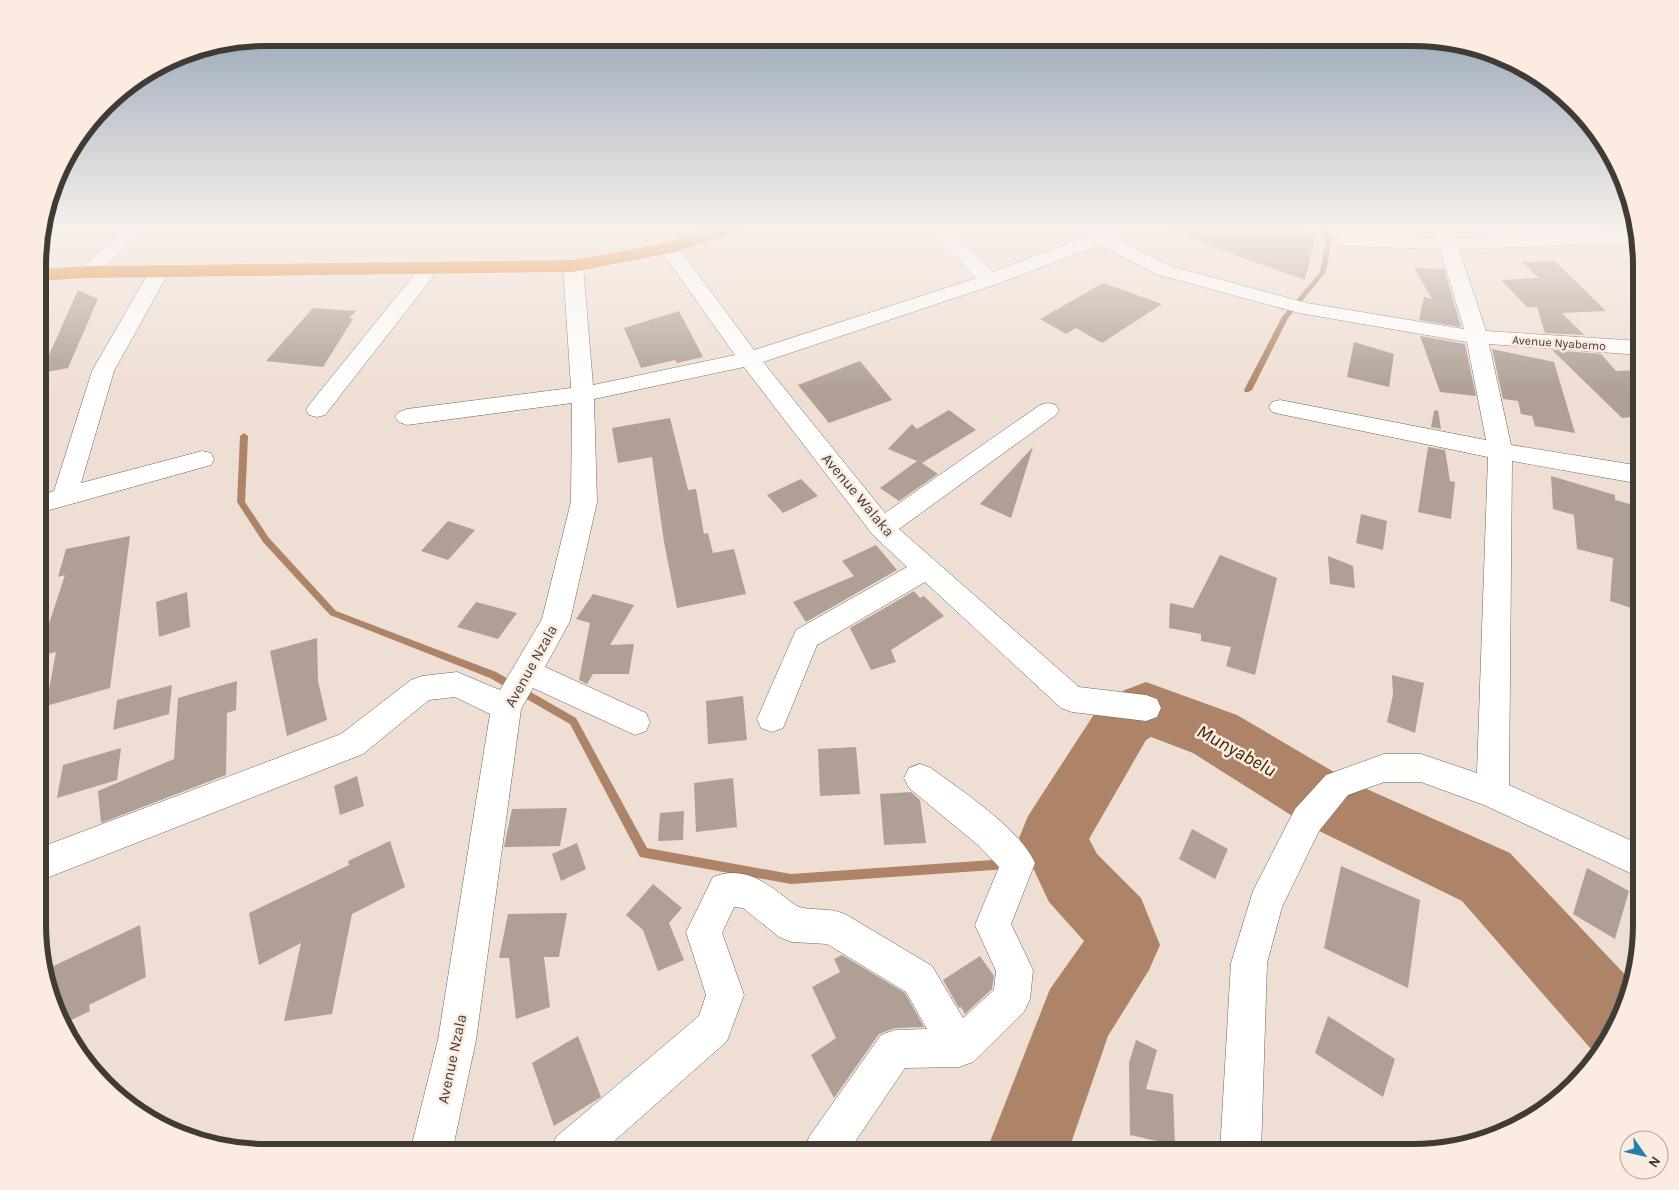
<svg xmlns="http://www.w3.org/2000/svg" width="1679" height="1190" viewBox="0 0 1679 1190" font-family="Karla,sans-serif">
<rect width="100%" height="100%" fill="#efded3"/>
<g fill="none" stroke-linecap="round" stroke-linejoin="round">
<path fill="#ad8468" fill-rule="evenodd" d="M 1319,226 L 1325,226 L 1332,238 L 1326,272 L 1288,318 L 1252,390 L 1248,392 L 1245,392 L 1244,390 L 1282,317 L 1320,272 L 1326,238 Z
M 244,433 L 248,436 L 245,502 L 269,538 L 336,611 L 496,672 L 576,718 L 647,848 L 791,874 L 1007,859 L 1011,860 L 1012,864 L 1011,868 L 1007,869 L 791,884 L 640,857 L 570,724 L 490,678 L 330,615 L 263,542 L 237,502 L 240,436 Z
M 1052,833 L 1056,834 L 1057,838 L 1056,842 L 1026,864 L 1022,865 L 1018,864 L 1017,860 L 1018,856 Z"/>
<path fill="#ad8468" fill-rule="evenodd" d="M 1146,682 L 1237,715 L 1351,782 L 1510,853 L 1631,981 L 1624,1011 L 1600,1053 L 1591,1049 L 1462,901 L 1305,824 L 1193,753 L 1151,737 L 1146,740 L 1089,839 L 1097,854 L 1141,898 L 1160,945 L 1149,970 L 1108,1036 L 1068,1152 L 986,1152 L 1050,989 L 1084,941 L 1049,902 L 1019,838 L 1028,816 L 1102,702 L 1125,690 Z"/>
</g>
<path fill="#af9f95" d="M 1166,226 L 1279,226 L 1316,234 L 1305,280 L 1202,243 Z
M 1555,261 L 1606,311 L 1562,313 L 1584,335 L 1545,333 L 1537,307 L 1527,307 L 1501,280 L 1539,278 L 1522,262 Z
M 1414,268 L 1444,269 L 1461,327 L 1419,320 L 1424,297 L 1432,299 Z
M 1103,283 L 1162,304 L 1102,343 L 1076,328 L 1066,334 L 1040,319 Z
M 78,290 L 98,299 L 68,368 L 41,373 Z
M 313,308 L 356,311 L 349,318 L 353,319 L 323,367 L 266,361 Z
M 679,311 L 703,357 L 677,363 L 675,360 L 641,368 L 624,328 Z
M 1420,336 L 1465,344 L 1476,396 L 1440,392 Z
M 1354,342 L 1394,354 L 1389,387 L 1347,377 Z
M 1492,349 L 1554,362 L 1575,433 L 1535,426 L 1532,416 L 1521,414 L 1518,401 L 1503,399 Z
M 1552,350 L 1601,354 L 1616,371 L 1641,370 L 1641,416 L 1622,418 Z
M 860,361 L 892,400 L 829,423 L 798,385 Z
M 949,410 L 976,430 L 922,463 L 938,474 L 899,501 L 880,488 L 917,461 L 888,449 L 912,424 L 917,429 Z
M 1438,410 L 1441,429 L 1431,427 L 1434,411 Z
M 670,418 L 688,490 L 696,489 L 704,534 L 708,533 L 713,553 L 734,549 L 746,594 L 677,608 L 664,542 L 652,457 L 618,463 L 612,428 Z
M 1033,447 L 1011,518 L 980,504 Z
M 1428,447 L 1445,450 L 1450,481 L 1455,482 L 1451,519 L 1418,512 Z
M 1551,476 L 1615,495 L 1615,500 L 1641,507 L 1640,611 L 1610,601 L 1613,558 L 1577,549 L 1574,515 L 1553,509 Z
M 801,479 L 818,496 L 783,513 L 767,495 Z
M 1361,514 L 1387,521 L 1383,550 L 1356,543 Z
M 448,521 L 475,530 L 448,560 L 421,551 Z
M 130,536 L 110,688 L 46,706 L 56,652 L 39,656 L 39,654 L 65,575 L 58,577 L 66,549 Z
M 876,545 L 897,570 L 806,622 L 793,602 L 854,576 L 842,561 Z
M 1220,555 L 1277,578 L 1255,675 L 1226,666 L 1231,647 L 1201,641 L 1201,634 L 1169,628 L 1170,603 L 1193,608 Z
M 1328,556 L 1353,566 L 1355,588 L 1330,584 Z
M 914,591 L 920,598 L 924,596 L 944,616 L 891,650 L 896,662 L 871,670 L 850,628 Z
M 187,592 L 190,627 L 159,637 L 156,602 Z
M 593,594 L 634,605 L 610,645 L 634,644 L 629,674 L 593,674 L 587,684 L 579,680 L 590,623 L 576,619 Z
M 476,602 L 517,613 L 498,639 L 457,627 Z
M 317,638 L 318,681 L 327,720 L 287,736 L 270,651 Z
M 1392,675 L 1424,683 L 1415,733 L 1387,722 L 1393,695 Z
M 237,681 L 236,710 L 227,713 L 226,775 L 101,823 L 98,791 L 174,759 L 178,698 Z
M 172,685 L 169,714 L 113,730 L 117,700 Z
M 743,696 L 747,740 L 708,744 L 706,701 Z
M 856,747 L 860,794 L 820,796 L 818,749 Z
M 121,748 L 117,780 L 57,798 L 63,765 Z
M 357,776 L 364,806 L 340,815 L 334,786 Z
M 733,778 L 737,827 L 696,832 L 694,783 Z
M 911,792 L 920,800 L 926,843 L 884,845 L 880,794 Z
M 567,808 L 560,846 L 504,847 L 512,809 Z
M 684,811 L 683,840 L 658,841 L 660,813 Z
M 1192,829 L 1228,849 L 1215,879 L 1179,859 Z
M 390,841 L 405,887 L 352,914 L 332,1014 L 284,1021 L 301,943 L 259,965 L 249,913 L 349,865 L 348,861 Z
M 577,843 L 586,869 L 561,881 L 552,854 Z
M 1341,866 L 1420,900 L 1408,988 L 1324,948 Z
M 1587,868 L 1629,891 L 1615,939 L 1573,914 Z
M 653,884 L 682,908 L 669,923 L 684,960 L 658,971 L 643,930 L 626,915 Z
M 567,913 L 559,957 L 544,957 L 550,1007 L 516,1019 L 509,958 L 499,958 L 508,914 Z
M 140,925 L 146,977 L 89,1005 L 90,1011 L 63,1024 L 45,970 Z
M 842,955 L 905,993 L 924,1027 L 895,1028 L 879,1034 L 834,1098 L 811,1055 L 836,1038 L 812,987 L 840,972 L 834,959 Z
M 980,956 L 994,976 L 992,989 L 965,1014 L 961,1007 L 959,1008 L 943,980 Z
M 1328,1016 L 1395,1059 L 1383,1097 L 1315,1053 Z
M 578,1036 L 601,1097 L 554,1126 L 532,1063 Z
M 1136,1040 L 1157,1050 L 1146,1089 L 1173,1094 L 1175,1145 L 1130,1135 L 1129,1063 Z"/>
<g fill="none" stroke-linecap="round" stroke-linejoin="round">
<defs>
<path id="minor" d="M 129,226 L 149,226 L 95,276 L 88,278 L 81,276 L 78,272 L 81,268 Z
M 925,226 L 945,226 L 993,272 L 1093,234 L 1107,226 L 1130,226 L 1128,230 L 1114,238 L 1170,266 L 1307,303 L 1464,329 L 1440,249 L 1345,246 L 1338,244 L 1336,240 L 1338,236 L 1345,234 L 1436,238 L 1430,226 L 1448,226 L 1454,238 L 1636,231 L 1639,242 L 1637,243 L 1459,249 L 1486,331 L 1641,341 L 1641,355 L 1489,344 L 1511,445 L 1641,466 L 1641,484 L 1512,461 L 1509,785 L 1641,845 L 1641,878 L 1484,805 L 1421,782 L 1384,782 L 1348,795 L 1319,831 L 1282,907 L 1267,963 L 1261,1152 L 1220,1152 L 1231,963 L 1253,891 L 1295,809 L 1326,775 L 1384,754 L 1421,754 L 1477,773 L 1488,457 L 1280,414 L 1272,412 L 1269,407 L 1272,402 L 1280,400 L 1486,440 L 1467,342 L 1299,313 L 1156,274 L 1099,245 L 997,284 L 763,362 L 885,513 L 1040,405 L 1048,403 L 1056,405 L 1059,410 L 1056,415 L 899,529 L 1079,687 L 1146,695 L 1157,699 L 1161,708 L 1157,717 L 1146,721 L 1072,712 L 1061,708 L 925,582 L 817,645 L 783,728 L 772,732 L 761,728 L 757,719 L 796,630 L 907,567 L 873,535 L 744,367 L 594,399 L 597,502 L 570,621 L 545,667 L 646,713 L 650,722 L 646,731 L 635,735 L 533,688 L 521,709 L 476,1040 L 452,1152 L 410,1152 L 438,1040 L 490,714 L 455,697 L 429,700 L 363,754 L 39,881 L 39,848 L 341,734 L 411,680 L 422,676 L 457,672 L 500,690 L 542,619 L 571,502 L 572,403 L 407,425 L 399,422 L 395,417 L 399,412 L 407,409 L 571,388 L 563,266 L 566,262 L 573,260 L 580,262 L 583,266 L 593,385 L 735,355 L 659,248 L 662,244 L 669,242 L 676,244 L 754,350 L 977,278 Z
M 429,263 L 436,265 L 439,269 L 325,415 L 317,417 L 309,415 L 306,410 L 309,405 L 422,265 Z
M 159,266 L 166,268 L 169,272 L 114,371 L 81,483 L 202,451 L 211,453 L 214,459 L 211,465 L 39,513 L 39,495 L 54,491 L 92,371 L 149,272 L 152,268 Z
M 920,764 L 931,768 C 962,791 1020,829 1035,863 L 1011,924 L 1033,970 L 1030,999 L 1024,1012 L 973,1062 L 959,1067 L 905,1068 L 848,1152 L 804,1152 L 809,1137 L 881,1035 L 895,1030 L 927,1029 L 906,992 L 827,944 L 792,942 L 779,937 L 743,908 L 734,907 L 722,933 L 744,995 L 727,1041 L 602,1152 L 551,1152 L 556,1137 L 699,1016 L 706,995 L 686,932 L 713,877 C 740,866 762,879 783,896 C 788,899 794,905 799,907 C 814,911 827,907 845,914 L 932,966 L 963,1018 L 994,990 L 996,971 L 975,925 L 999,867 L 978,845 L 909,788 L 904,778 L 909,768 Z"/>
<path id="highway" d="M 716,226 L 744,226 L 742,230 L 676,252 L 573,272 L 88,278 L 39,281 L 39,269 L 88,266 L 573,260 L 665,243 Z"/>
</defs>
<use href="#minor" stroke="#71635a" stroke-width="1"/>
<use href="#highway" stroke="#fff" stroke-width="1"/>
<use href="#minor" fill="#fff" fill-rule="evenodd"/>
<use href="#highway" fill="#dd781c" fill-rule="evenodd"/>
</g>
<linearGradient id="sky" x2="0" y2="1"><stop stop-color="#90a1b5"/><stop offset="0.58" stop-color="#f8f0eb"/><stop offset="1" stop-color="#f8f0eb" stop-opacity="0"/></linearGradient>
<rect width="1679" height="393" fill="url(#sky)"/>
<g text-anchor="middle" stroke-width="5" stroke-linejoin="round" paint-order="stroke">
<g font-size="12" fill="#413b36" stroke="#fcebe0">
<text transform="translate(1559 343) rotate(4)" y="4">Avenue Nyabemo</text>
</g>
<g font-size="15" fill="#413b36" stroke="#fcebe0">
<text transform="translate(858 495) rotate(50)" y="5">Avenue Walaka</text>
<text transform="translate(531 666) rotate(-61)" y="5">Avenue Nzala</text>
<text transform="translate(452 1059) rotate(-78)" y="5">Avenue Nzala</text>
</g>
<g font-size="19" font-style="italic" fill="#3e2109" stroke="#fcebe0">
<text transform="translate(1237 750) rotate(29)" y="7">Munyabelu</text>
</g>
</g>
<path d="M0 0H1679V1190H0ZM266 46H1413A220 220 0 0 1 1633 266V924A220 220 0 0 1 1413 1144H266A220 220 0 0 1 46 924V266A220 220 0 0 1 266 46Z" fill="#fcebe0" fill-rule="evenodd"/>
<path fill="none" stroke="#413b36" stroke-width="6" d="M266 46H1413A220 220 0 0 1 1633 266V924A220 220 0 0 1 1413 1144H266A220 220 0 0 1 46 924V266A220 220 0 0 1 266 46Z"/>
<g transform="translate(1644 1155) rotate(124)"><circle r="24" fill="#fcebe0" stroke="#b1a59c"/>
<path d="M0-4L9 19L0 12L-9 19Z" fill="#2580ae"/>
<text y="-8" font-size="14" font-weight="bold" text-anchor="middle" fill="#413b36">N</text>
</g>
</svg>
